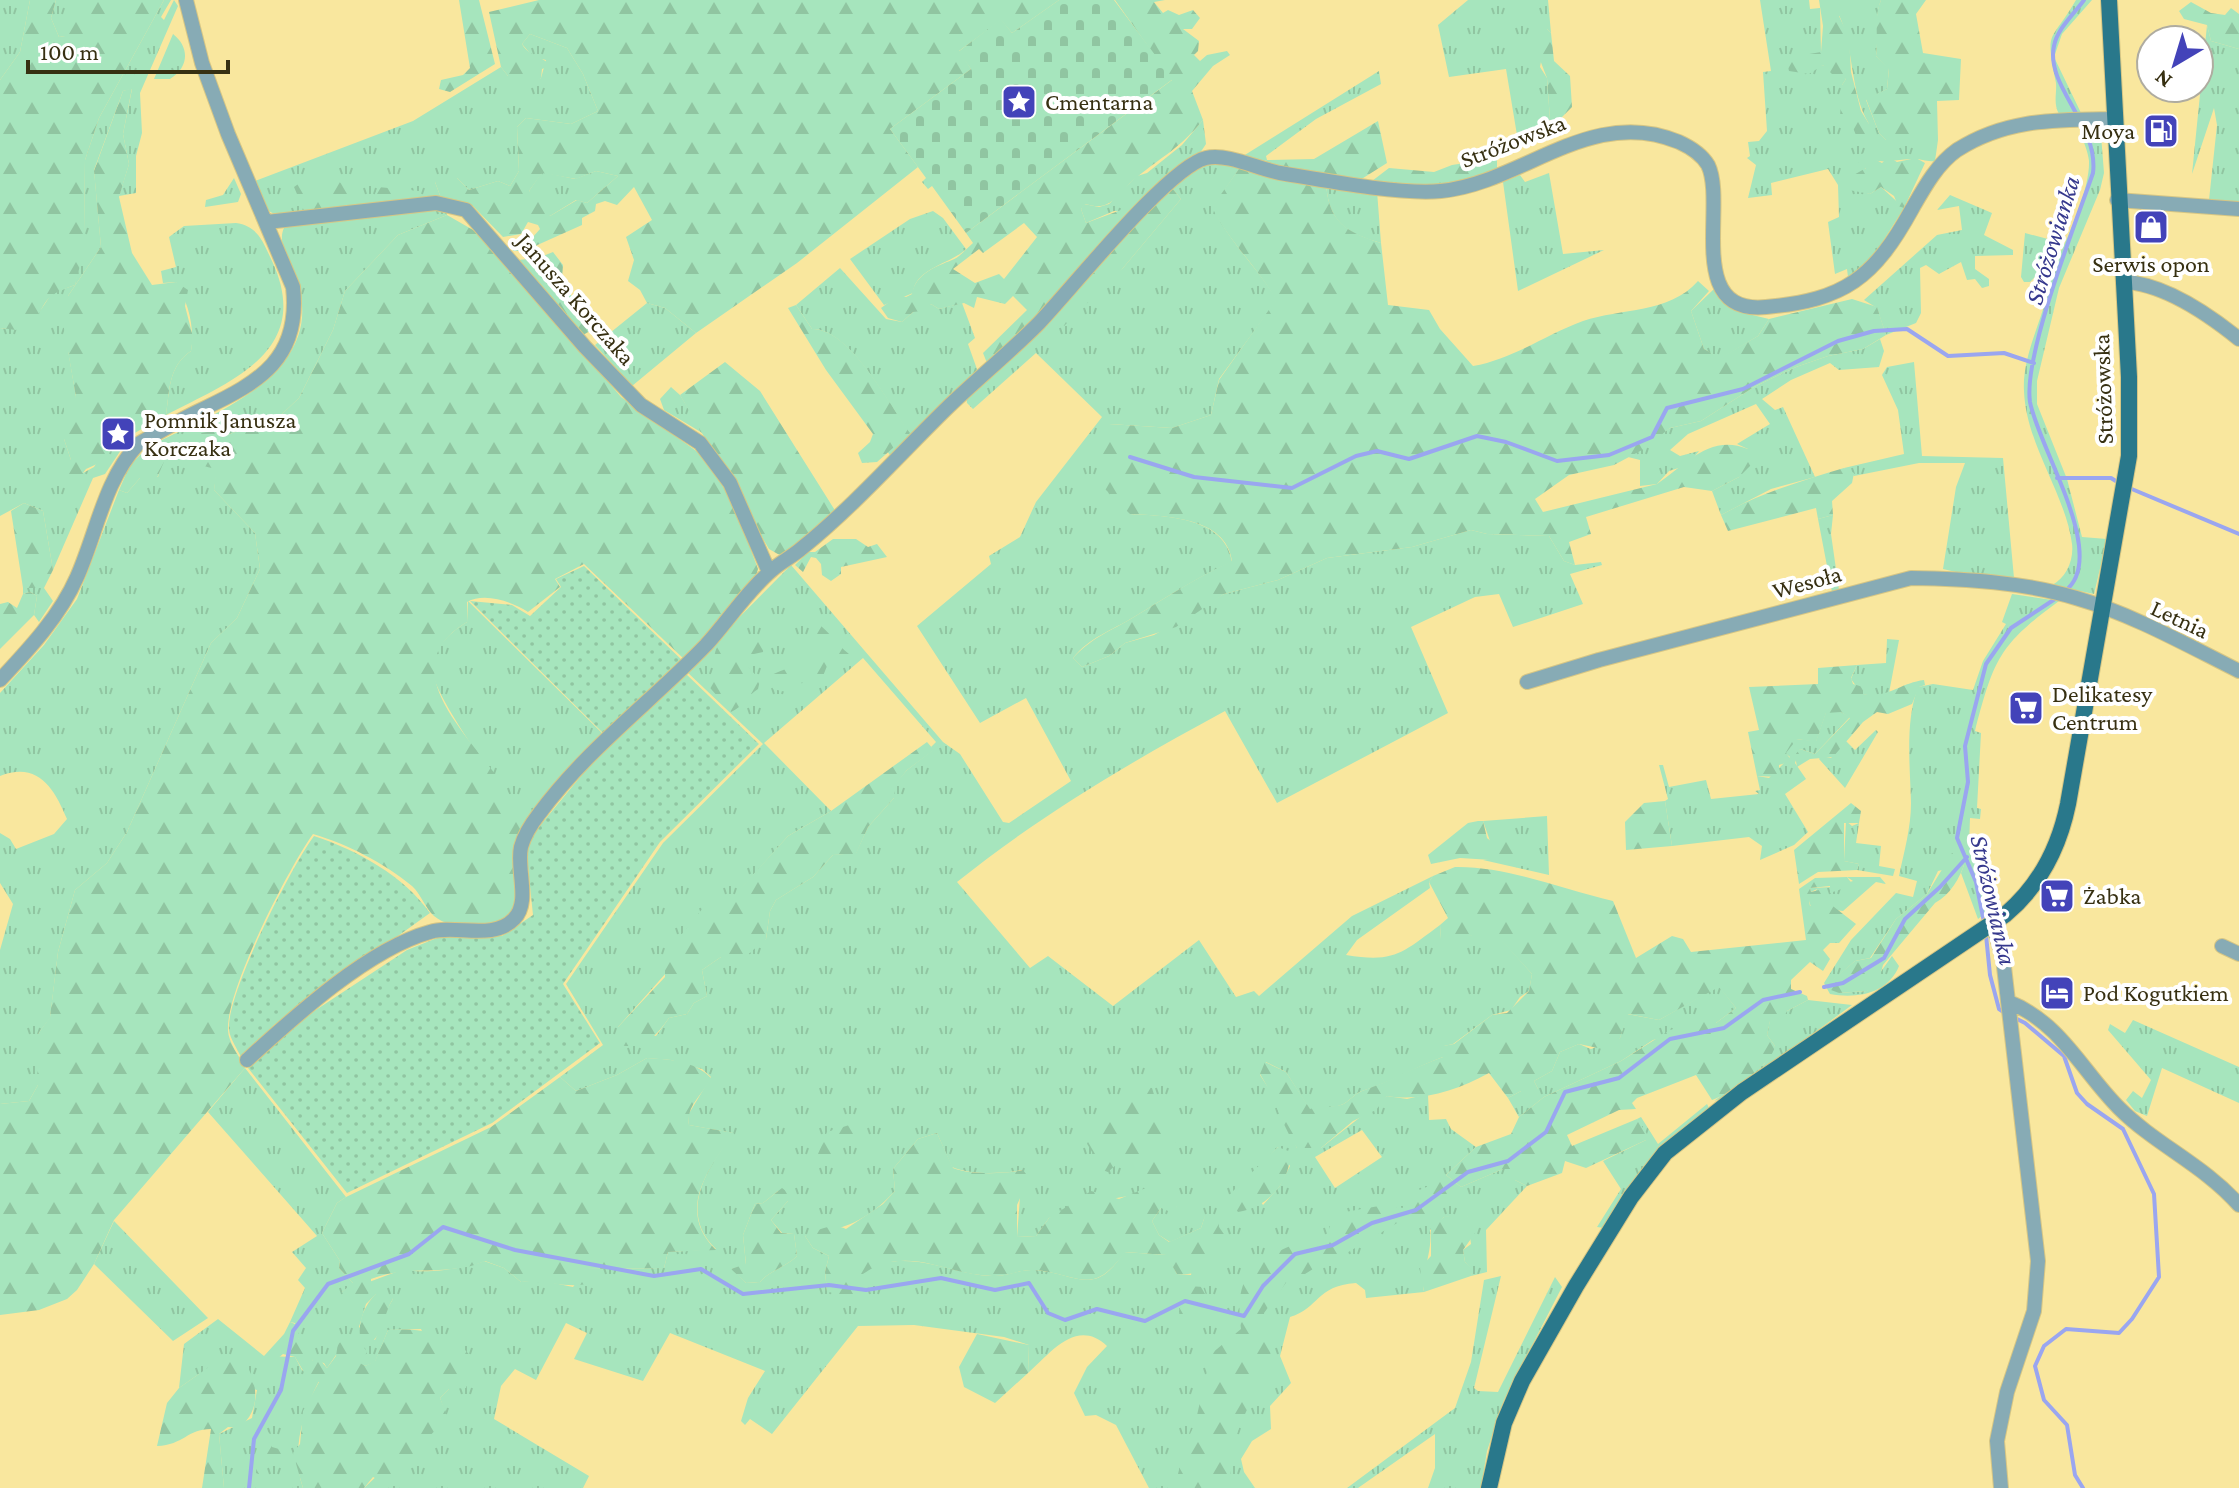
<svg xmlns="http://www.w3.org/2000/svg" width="2239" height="1488" viewBox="0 0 2239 1488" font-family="'Crimson Pro',serif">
<defs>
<pattern id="grass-tufts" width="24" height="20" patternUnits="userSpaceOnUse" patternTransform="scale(2)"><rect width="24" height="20" fill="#a6e5bd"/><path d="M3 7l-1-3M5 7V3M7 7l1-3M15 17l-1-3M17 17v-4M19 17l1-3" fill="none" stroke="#90c5a1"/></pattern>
<pattern id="forest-firs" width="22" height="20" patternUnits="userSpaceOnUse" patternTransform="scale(2)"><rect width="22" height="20" fill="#a6e5bd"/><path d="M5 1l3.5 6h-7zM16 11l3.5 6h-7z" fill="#90c5a1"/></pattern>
<pattern id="cemetery-stones" width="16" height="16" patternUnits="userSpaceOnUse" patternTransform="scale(2)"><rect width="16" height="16" fill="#a6e5bd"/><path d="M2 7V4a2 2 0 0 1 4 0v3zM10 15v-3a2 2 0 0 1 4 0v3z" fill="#90c5a1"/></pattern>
<pattern id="garden-dots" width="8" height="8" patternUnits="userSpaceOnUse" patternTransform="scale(2)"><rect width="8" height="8" fill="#a6e5bd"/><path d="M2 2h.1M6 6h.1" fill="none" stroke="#90c5a1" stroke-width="1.8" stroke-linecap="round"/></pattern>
</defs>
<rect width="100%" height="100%" fill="#f9e79e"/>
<path fill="url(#grass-tufts)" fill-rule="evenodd" d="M 0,0 L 30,0 L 20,52 L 0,80 Z
M 56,0 L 65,0 L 65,36 L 59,37 L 51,18 Z
M 164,0 L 171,0 L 161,17 L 164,20 L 174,0 L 178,6 L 140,93 L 142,133 L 136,156 L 136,193 L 119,196 L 129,164 L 123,134 L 132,89 L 123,91 L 94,170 L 101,247 L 68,296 L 68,350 L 76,397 L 64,439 L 71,460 L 83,473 L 94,467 L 111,441 L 115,422 L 133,434 L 126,442 L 119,431 L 115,434 L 125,444 L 105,474 L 93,478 L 53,570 L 43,511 L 24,503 L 0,516 L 0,328 C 30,332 37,315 52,293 L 75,285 L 84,233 L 85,160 L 99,118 Z
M 1468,0 L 1548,0 L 1551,33 L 1547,29 L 1540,67 L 1547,78 L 1550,120 L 1535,129 L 1529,144 L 1517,135 L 1506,69 L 1449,77 L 1438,25 Z
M 1760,0 L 1809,0 L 1810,9 L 1820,8 L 1821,52 L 1814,68 L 1823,65 L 1846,79 L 1842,85 L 1843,110 L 1869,124 C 1849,90 1855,50 1839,15 L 1851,0 L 1881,0 C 1874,18 1879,36 1876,56 L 1889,68 L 1887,89 L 1866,100 L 1879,133 L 1886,140 L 1938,140 L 1935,161 C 1926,162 1922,159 1915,159 C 1900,158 1888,164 1873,160 L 1860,174 L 1861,191 L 1870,194 L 1881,187 L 1904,208 L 1870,262 L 1848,277 L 1847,269 L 1835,274 L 1828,222 L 1839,217 L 1838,185 L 1828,169 L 1771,183 L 1772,195 L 1748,198 L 1756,165 L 1747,158 L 1750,156 L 1748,142 L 1759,141 L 1767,131 L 1763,72 L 1771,71 Z
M 2076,0 L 2092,0 L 2062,34 L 2054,57 L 2081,113 L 2059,114 C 2053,104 2057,92 2056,83 C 2045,27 2050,45 2076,0 Z
M 2207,25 L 2211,41 L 2239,49 L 2239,203 L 2209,200 L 2217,125 L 2214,108 L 2192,174 Z
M 173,34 C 190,47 189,68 170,79 L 154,79 Z
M 530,34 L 567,48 L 583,74 L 598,111 L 571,124 L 526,118 L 517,127 L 519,171 L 510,186 L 498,181 L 469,190 L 457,178 L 435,182 L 441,198 L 276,215 L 267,210 L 255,181 L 413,121 L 501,67 L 508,76 L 530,84 L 541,78 L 546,60 L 533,57 L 522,44 Z
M 1379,71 L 1381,84 L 1316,119 L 1266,156 L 1267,160 L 1257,163 L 1240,158 Z
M 1203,120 L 1206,144 L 1200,153 L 1138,212 L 1114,211 L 1086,223 L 1081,209 L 1084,204 L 1099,207 L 1109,204 L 1137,176 L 1147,173 L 1182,145 Z
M 2096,130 L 2101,135 L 2104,173 L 2100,190 L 2059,288 L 2037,381 L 2037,404 L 2067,479 L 2082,537 L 2107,539 L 2094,594 L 2052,585 C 2066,578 2074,560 2072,544 C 2066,495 2026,445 2024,391 C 2022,360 2039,326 2047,296 L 2034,294 C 2037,286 2044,281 2049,274 C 2064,248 2090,192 2089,161 C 2088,151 2083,141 2080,131 Z
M 1210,159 L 1241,166 L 1213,207 C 1228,241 1258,268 1277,300 L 1219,379 L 1211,415 L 1172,428 L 1109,424 L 1130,514 C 1167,516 1225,517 1232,562 C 1197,577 1167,597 1134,617 C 1111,631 1090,637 1073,658 L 1082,667 L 1109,656 L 1125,643 L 1154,635 L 1224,594 L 1278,580 L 1327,558 L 1412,547 L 1471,530 L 1487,534 L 1549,536 L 1564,561 L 1575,565 L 1601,562 L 1602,565 L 1570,574 L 1583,604 L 1513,627 L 1499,594 L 1475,597 L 1411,627 L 1448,713 L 1277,803 L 1225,711 C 1129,763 1042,814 957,882 L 1030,968 L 1048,956 L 1113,1006 L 1199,940 L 1236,997 L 1254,991 L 1259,996 L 1352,916 L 1433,876 L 1429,882 L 1430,888 L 1357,940 L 1346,955 C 1395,963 1402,953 1440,925 L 1441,939 L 1470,935 L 1501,939 L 1532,974 L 1529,991 L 1520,997 L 1511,1010 L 1492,1015 L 1453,1044 L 1444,1046 L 1443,1057 C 1415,1067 1392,1082 1362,1091 C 1354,1094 1349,1102 1341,1105 C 1330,1109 1321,1105 1310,1110 L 1286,1072 L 1266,1062 L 1260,1075 L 1275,1098 L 1297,1148 L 1321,1148 L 1387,1096 L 1407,1099 L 1428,1094 L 1429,1120 L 1446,1119 L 1451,1129 L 1476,1147 L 1446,1175 L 1461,1187 L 1503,1169 L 1515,1169 L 1515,1180 L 1527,1186 L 1486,1230 L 1487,1272 L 1471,1276 L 1472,1269 L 1465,1262 L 1463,1250 L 1471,1244 L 1467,1216 L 1444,1217 L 1430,1230 C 1433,1252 1420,1277 1424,1292 L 1366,1298 L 1365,1290 L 1356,1283 C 1315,1286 1320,1308 1290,1317 L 1280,1356 L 1291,1383 L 1270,1406 L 1271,1429 L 1252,1441 L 1241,1459 L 1244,1472 L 1255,1488 L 1149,1488 L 1116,1425 L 1096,1415 L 1085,1416 L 1074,1393 L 1087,1367 L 1107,1346 C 1076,1317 1050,1354 1028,1373 L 1029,1345 L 1004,1337 L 914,1325 L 858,1326 L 772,1434 L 750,1419 L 745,1425 L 741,1421 L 748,1398 L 765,1371 L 670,1333 L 643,1381 L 574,1359 L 587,1333 L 566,1323 L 536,1380 L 515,1369 L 501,1386 L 494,1419 L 589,1476 L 583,1488 L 364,1488 L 445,1412 L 440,1398 L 449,1389 L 421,1329 L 388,1330 L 375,1362 L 365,1366 L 336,1355 L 327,1368 L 324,1363 L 313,1361 L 298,1338 L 295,1323 L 290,1322 L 305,1288 L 298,1280 L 306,1268 L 292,1252 L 317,1236 L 208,1112 L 245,1068 L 346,1197 L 337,1203 L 322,1233 L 340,1261 L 339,1268 L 354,1284 L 342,1292 L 404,1269 C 420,1275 470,1268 484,1261 L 504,1268 L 521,1282 L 539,1280 L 573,1287 L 587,1269 L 664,1268 L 668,1252 L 716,1249 C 677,1212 708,1168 733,1133 L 689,1125 L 688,1115 L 711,1077 L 702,1069 L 671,1060 L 647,1058 L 617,1075 L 576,1091 L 560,1077 L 603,1045 L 566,984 L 663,843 L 763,744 L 686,671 L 791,565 L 943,742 L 960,754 L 1003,822 L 1009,823 L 1071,781 L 1026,698 L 980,723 L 917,626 L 991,564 L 989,556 L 1020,537 L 1036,502 L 1102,417 L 1036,353 L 973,409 L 967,403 L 966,396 L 1028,340 L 1123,268 L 1181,199 L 1172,188 ZM 863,658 L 936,742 L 931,747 L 933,750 L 907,770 L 894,785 L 894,798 L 868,827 L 856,853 L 833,855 L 813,877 L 776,900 L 770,911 L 766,939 L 721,957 L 702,970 L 707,996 L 694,1003 L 687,1014 L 669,1018 L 656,1036 L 618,1027 L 788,836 L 831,811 L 764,743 ZM 1362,1130 L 1382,1157 L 1335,1188 L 1315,1157 ZM 937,1133 L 952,1167 C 970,1175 1003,1174 1022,1170 L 1017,1237 L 1036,1236 L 1049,1218 L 1111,1199 L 1128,1196 L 1177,1207 L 1161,1208 L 1152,1221 L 1159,1235 L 1170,1242 L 1201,1228 L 1205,1216 L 1191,1275 L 1177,1274 L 1167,1255 L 1124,1252 C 1094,1299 1077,1273 1034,1270 C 1019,1269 1006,1277 991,1276 C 952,1274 925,1255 882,1263 C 870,1265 842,1285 827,1291 L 825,1272 L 829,1256 L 813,1248 L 805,1236 C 845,1229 867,1221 895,1191 L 893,1169 L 918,1139 ZM 1278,1147 L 1290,1166 L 1279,1187 L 1263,1205 L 1247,1181 ZM 778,1191 L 788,1201 L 771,1220 L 782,1233 L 794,1234 L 797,1256 C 786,1267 769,1271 760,1282 L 746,1283 L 732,1269 L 746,1265 L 743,1235 L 755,1204 L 763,1203 ZM 376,1294 L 393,1299 C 384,1313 382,1326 375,1340 L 359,1327 L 366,1304 Z
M 596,171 L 618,176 L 587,203 L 576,200 L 550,216 L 529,191 L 542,172 L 575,179 Z
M 1549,173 L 1563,254 L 1604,250 L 1518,291 L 1503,182 L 1520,175 L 1525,182 Z
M 234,178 L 241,194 L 238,202 L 205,207 L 206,200 L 223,195 Z
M 1326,182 L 1377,191 L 1381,243 C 1346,233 1328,222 1326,182 Z
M 1950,195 L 1992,213 L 1984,235 L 2013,250 L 2013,255 L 1975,256 L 1975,269 L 1989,279 L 1989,286 L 1982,288 L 1975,279 L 1967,280 L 1961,262 L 1939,274 L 1926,265 L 1920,268 L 1921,313 L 1916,323 L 1886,335 L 1877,308 L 1864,300 L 1937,235 L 1962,230 L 1959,206 L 1937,210 Z
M 428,208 L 446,210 L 447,215 L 398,235 L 345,291 L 333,330 L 299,398 L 282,414 L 222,437 L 214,490 L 255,533 L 260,569 L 237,618 L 211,643 L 127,832 L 107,863 L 75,890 L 58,952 L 50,1018 L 38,1034 L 38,1085 L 29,1101 L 0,1104 L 0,950 L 13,904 L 0,883 L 0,833 L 10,839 L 16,849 L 54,834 L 67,819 C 54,788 38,761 0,776 L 0,693 L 44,645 L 77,599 L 119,490 L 127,493 L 140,478 L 158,477 L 162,461 L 157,448 L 149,446 C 209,416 326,375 298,285 C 293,268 276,244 284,228 L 305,222 Z
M 933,211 L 943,218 L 966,249 C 951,264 915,268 913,293 L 884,305 L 850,259 L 910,219 Z
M 236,223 C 258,226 263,242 272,261 C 314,351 231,381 166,415 C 170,389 168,367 191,351 C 195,327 188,302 176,282 L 163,283 L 161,271 L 176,267 L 169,237 L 184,226 Z
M 2025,233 L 2059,242 L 2047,265 L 2030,282 L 2024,282 L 2021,277 Z
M 840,268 L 886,319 L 902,322 L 913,312 L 931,304 L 939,309 L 962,303 L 975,338 L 968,344 L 978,372 L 892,458 L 887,451 L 909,433 C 889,404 849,328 812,329 L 796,305 Z
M 1714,289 L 1740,312 L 1769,319 L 1758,336 L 1720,359 L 1704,349 L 1691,311 Z
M 647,303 L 665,308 L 696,333 L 632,386 L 595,345 Z
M 1880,339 L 1884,351 L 1879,367 L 1839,370 L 1830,363 L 1791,380 L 1762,399 L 1775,410 L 1783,407 L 1815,477 L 1771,489 L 1721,515 L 1712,491 L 1739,477 L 1748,449 L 1737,444 L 1770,424 L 1756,404 L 1688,434 L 1670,450 L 1680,456 L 1699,451 L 1688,465 L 1669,471 L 1657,484 L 1640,486 L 1640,460 L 1628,457 L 1670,428 L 1701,421 L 1754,387 L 1796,367 L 1828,356 L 1863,349 Z
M 1914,362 L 1922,456 L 2003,458 L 2014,578 L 1990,579 L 1986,574 L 1973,576 L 1943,569 L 1956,487 L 1965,463 L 1919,463 L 1854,476 L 1844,468 L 1904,454 L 1898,410 L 1882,375 L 1887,367 Z
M 671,387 L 680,395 L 704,434 L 664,410 L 660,399 Z
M 1833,515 L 1831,534 L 1839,590 L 1832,592 L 1818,519 Z
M 23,588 L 44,588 L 53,601 L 39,622 L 34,615 L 37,596 L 30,592 L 23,594 Z
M 2012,594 L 2059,601 C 1999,645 1994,659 1975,731 L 1981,733 L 1977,808 L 1981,809 L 1980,819 L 1970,818 L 1969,846 L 1993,896 L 1999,897 L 1999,902 L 1978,919 L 1961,873 L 1964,865 L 1938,871 L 1927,894 L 1896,919 L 1870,958 L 1855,961 L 1831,982 L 1839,993 L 1867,991 L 1892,956 L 1899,966 C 1888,994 1856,999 1830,994 L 1824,983 L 1851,940 L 1896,893 L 1913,897 L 1917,881 L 1899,876 C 1904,852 1911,828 1911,803 C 1910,765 1905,721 1918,687 L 1933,684 L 1973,690 L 1983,661 L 2006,624 L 2002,622 Z
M 468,601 L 606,737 L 525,827 C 508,792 428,693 432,665 C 435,646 452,631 467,622 Z
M 1887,639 L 1899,640 L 1889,693 L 1878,697 L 1862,694 L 1851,679 L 1857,665 L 1886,663 Z
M 1826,712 L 1841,712 L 1850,717 L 1815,754 L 1800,749 L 1795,763 L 1806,779 L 1785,794 L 1808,832 L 1794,845 L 1760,860 L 1762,846 L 1749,837 L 1672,846 L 1665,801 L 1668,799 L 1659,765 L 1663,765 L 1669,787 L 1706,780 L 1711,799 L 1759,794 L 1755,791 L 1760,790 L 1757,776 L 1769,778 L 1790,757 L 1785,753 L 1796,739 L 1816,741 Z
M 1876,730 L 1878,732 L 1845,788 L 1819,759 L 1821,756 L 1831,758 L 1846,741 L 1855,750 Z
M 1547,816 L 1549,875 L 1483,860 L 1496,858 L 1483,821 Z
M 1846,821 L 1852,826 L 1859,823 L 1856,843 L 1881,846 L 1879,866 L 1895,869 L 1893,876 L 1857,870 L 1859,864 L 1844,861 Z
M 1847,877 L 1880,877 L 1886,884 L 1876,882 L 1843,911 L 1811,907 L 1809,901 L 1817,889 L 1811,892 L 1810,888 L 1833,887 L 1853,881 Z
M 1719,986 L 1736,1008 L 1716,1023 L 1653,1040 L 1621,1061 L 1544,1097 L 1519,1117 L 1508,1098 L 1521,1091 L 1538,1089 L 1534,1081 L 1552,1071 L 1560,1052 L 1579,1044 L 1591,1049 L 1620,1038 L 1627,1014 L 1659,1020 Z
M 1808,1000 L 1852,1005 L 1728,1096 L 1714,1101 L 1764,1064 L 1775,1046 L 1767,1035 L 1770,1020 Z
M 2133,1020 L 2239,1067 L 2239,1103 L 2162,1068 L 2147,1116 L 2135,1111 L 2126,1100 L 2133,1091 L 2142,1098 L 2151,1080 L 2108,1030 L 2110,1024 L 2125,1033 Z
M 1707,1104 L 1709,1108 L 1663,1145 L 1604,1228 L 1597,1227 L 1621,1189 L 1603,1161 L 1646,1140 L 1637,1119 L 1641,1117 L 1658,1144 Z
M 114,1221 L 208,1318 L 173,1341 L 94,1264 Z
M 1501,1276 L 1474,1388 L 1478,1391 L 1498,1392 L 1555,1277 L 1562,1287 L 1504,1400 L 1487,1451 L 1481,1488 L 1428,1488 L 1435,1468 L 1435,1434 L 1358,1488 L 1347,1488 L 1455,1408 L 1471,1362 L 1484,1280 Z
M 218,1319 L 264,1356 L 295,1357 L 302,1370 L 319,1381 C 302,1413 291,1453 303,1488 L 224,1488 L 219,1434 L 252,1418 L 257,1390 L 199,1374 L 179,1388 L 184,1344 Z"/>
<path fill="url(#forest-firs)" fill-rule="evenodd" d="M 30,0 L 56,0 L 51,18 L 59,37 L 65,36 L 65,0 L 164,0 L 99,118 L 85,160 L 84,250 L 75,285 C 51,294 47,295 36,321 L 16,330 L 0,328 L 0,80 L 20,52 Z
M 459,0 L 479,0 L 495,64 L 450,92 L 439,89 L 441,80 L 463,75 L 470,68 Z
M 539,0 L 1059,0 L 1012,33 L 1001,20 L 959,51 L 971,69 L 890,129 L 918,167 L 797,263 L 696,333 L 665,308 L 647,303 L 640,290 L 628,281 L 634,260 L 626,237 L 652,220 L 634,187 L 617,205 L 605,201 L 596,204 L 595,211 L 582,218 L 582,225 L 524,251 L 513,251 L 513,242 L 532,238 L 540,229 L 538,225 L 528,222 L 521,234 L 503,237 L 473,206 L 441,198 L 435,182 L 439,175 L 457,178 L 469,190 L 498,181 L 510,186 L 519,171 L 517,127 L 526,118 L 571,124 L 598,111 L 583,74 L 567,48 L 530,34 L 522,44 C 530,58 543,55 550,66 L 542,69 L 541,78 L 525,91 L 506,84 L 508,76 L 501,67 L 489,12 ZM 596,171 L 618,176 L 587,203 L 577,200 L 550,216 L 546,202 L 529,191 L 542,173 L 576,179 Z
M 1115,0 L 1165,0 L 1154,2 L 1163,13 L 1168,10 L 1179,15 L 1193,10 L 1200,18 L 1192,29 L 1183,29 L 1199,41 L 1198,51 L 1194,55 L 1200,61 L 1207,55 L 1227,51 L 1230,55 L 1213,66 L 1192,91 L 1203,120 C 1180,148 1163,156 1137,177 C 1126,185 1121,197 1109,203 C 1101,208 1093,206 1085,204 L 1081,209 L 1086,223 L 1129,207 L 1144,215 L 1172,188 L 1181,199 L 1123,268 L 1064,326 L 1046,326 L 987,363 L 983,353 L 1027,310 L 1013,296 L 1005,304 L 977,297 L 974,308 L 964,303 L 939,309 L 931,304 L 922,311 L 913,312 L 902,322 L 888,318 L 881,308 L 899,295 L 906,297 L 912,294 C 915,274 937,266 952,260 C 959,258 967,248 973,243 L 966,233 L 1172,80 ZM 1024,223 L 1037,237 L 1004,279 L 999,274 L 975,283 L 953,269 L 979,249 L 983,253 Z
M 1819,0 L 1852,0 L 1849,13 L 1839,16 L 1849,37 L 1851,72 L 1861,111 L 1869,124 L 1867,135 L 1858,140 L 1851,123 L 1840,117 L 1842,85 L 1846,79 L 1833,75 L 1823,65 L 1809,74 L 1789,71 L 1786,58 L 1821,52 L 1823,26 Z
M 1881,0 L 1926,0 L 1916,14 L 1923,53 L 1961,59 L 1959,100 L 1937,101 L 1938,140 L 1886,140 L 1879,133 L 1866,99 L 1887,89 L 1889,69 L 1876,56 C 1879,36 1873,18 1881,0 Z
M 2191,2 L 2211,13 L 2225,15 L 2231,8 L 2239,14 L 2239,49 L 2211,41 L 2207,25 L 2184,19 L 2179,11 Z
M 1547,29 L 1551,33 L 1554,61 L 1570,76 L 1572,107 L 1557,122 L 1550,120 L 1547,78 L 1533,42 L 1538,30 Z
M 132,88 L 123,134 L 129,164 L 119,197 L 132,253 L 152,285 L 176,282 L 188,290 L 185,306 L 193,337 L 191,351 C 168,367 170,389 166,415 L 133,434 L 115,423 L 108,459 L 86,469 L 79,478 L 67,479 L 61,469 L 71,460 L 64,439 L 64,406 L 76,397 L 62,317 L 68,296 L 101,247 L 94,171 L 123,91 Z
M 1378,121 L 1387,163 L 1360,180 L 1257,163 L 1267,160 L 1314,159 Z
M 1863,153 L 1882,163 L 1888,157 L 1897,162 L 1916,158 L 1925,163 L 1904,208 L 1898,206 L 1894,196 L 1881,187 L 1870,194 L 1849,190 L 1847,185 L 1852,176 L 1866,168 L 1857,161 Z
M 1497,158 L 1497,174 L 1436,188 L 1372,181 L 1389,168 L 1434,172 L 1452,165 Z
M 1241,166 L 1326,182 C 1328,222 1346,232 1381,243 L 1388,305 L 1429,310 L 1440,329 L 1473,366 C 1513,359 1545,335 1583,321 C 1621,308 1669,314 1698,281 L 1709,291 L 1691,311 L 1704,349 L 1720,358 L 1758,336 L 1769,319 L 1852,299 L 1877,307 L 1886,335 L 1863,349 L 1828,356 L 1796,367 L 1754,387 L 1701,421 L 1670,428 L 1642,450 L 1614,465 L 1569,475 L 1535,499 L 1543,512 L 1657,484 C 1685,465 1710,433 1748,449 L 1753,463 L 1739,477 L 1712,491 L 1684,487 L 1586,517 L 1591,534 L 1569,542 L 1575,565 L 1564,561 L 1549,536 L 1487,534 L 1471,530 L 1412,547 L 1327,558 L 1278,580 L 1224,594 L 1176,627 L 1125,643 L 1109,656 L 1082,667 L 1073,658 C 1094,636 1109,632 1134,617 C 1167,597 1197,577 1232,561 C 1226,517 1166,516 1130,514 L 1098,482 L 1100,455 L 1109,424 L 1172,428 L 1211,415 L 1219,380 L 1276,300 C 1258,267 1228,241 1212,207 Z
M 304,180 L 332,186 L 338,181 L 352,190 L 340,210 L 305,213 L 294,187 Z
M 378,187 L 419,191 L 420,199 L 370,207 Z
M 447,215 L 487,238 L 621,397 L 706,458 L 734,505 L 758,569 L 753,586 L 685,660 L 584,564 L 555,579 L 560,587 L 528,612 C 512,602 485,592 467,602 L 467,622 C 373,679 510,762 524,826 C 529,847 517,895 512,917 C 491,926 454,933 434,916 C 425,908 421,894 412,886 C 384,863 347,844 313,834 C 289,867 226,990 228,1030 C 228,1042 240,1057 245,1068 L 114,1220 L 94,1264 L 77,1290 L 67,1299 L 39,1310 L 0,1315 L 0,1104 L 29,1101 L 38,1085 L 38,1034 L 50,1017 L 58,952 L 75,890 L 107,863 L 127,832 L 211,643 L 237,618 L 260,569 L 255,533 L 214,490 L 216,469 C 194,464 186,460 178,437 L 213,431 L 222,437 L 282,414 L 299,398 L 333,330 L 345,291 L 398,235 Z
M 553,252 L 563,265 L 562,278 L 590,331 L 583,335 L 518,260 L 538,258 Z
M 796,305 L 812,329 C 850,328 889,404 910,433 L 877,462 L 862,463 L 858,453 L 870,442 L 873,434 L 826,370 L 788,308 Z
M 725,362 L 760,391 L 836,512 L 783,557 L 769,549 L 680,395 Z
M 149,446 L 163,446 L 169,450 L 157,478 L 140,478 L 127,493 L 119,490 L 130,465 Z
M 1844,468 L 1854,473 L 1852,483 L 1832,501 L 1833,515 L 1818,519 L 1816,508 L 1728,531 L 1721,515 C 1761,493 1801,481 1844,468 Z
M 24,503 L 43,511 L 53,570 L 44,588 L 23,588 L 11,511 Z
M 833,539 L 856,539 L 868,547 L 877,544 L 887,557 L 841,567 L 841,574 L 831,581 L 822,575 L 821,564 L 816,558 L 811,557 L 803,572 L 795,565 L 808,552 L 815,552 Z
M 30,592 L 37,596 L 34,615 L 0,649 L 0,604 L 8,602 L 17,608 L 23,594 Z
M 821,626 C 832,635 837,645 849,654 L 827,666 L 821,681 L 794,684 L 786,692 L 773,689 L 769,676 C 783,670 796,664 812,663 C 817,651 809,641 813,629 Z
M 753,634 L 765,642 L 763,652 L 745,656 L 743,661 L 760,680 L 758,689 C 747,696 743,707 731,712 L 705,682 L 715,669 C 714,657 713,648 724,640 L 730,645 L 739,636 Z
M 1857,665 L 1851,678 L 1853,684 L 1863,687 L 1863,694 C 1887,699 1900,683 1924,680 L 1925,685 L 1919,687 L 1912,704 L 1888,714 L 1877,712 L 1863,722 L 1833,757 L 1810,759 L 1797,767 L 1795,755 L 1800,749 L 1815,754 L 1850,718 L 1841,712 L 1826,713 L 1816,742 L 1797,739 L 1786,753 L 1792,761 L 1779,765 L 1779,777 L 1757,776 L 1748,732 L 1759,730 L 1749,687 L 1818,684 L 1818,668 Z
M 927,742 L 934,750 L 907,770 L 895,785 L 894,798 L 868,827 L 856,854 L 833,855 L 813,877 L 776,900 L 770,911 L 766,939 L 739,962 L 721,957 L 702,970 L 707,996 L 694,1003 L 687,1014 L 669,1018 C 654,1039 642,1051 615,1044 L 618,1027 L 665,977 L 665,955 L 707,903 L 730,900 L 788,836 L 831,811 Z
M 1665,801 L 1672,846 L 1626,850 L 1625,822 L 1644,803 Z
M 1851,803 L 1861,811 L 1859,823 L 1844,823 L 1844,861 L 1859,864 L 1857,870 L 1818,872 L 1799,884 L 1794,850 Z
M 1478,821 L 1483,821 L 1487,838 L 1492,842 L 1501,838 L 1515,844 L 1514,854 L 1508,861 L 1460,858 L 1431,864 L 1428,855 L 1468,823 Z
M 1952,853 L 1959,854 L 1965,862 C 1960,878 1950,895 1935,903 L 1883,965 L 1878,984 L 1867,991 L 1839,993 L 1831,990 L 1830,982 L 1855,961 L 1871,958 L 1896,919 L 1927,894 Z
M 1455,867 C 1507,866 1561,889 1613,901 L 1636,958 L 1672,936 L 1683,939 L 1691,952 L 1806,940 L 1799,889 L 1815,878 L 1847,877 L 1853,885 L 1830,893 L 1830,886 L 1810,888 L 1811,892 L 1823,889 L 1824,893 L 1809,901 L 1810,906 L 1825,900 L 1856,924 L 1839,943 L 1830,943 L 1823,950 L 1830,959 L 1823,971 L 1810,962 L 1791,980 L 1791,989 L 1807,996 L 1808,1000 L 1787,1011 L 1783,1019 L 1770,1021 L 1767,1035 L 1775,1046 C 1773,1063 1728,1095 1712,1100 L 1696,1075 L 1637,1098 L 1632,1103 L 1636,1109 L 1619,1110 L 1567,1135 L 1572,1146 L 1637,1119 L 1647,1134 L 1646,1140 L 1586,1168 L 1565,1161 L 1562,1173 L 1527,1186 L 1515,1180 L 1515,1169 L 1503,1169 L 1461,1187 L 1446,1175 L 1476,1147 L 1511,1134 L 1519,1117 L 1544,1097 L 1621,1061 L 1670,1030 L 1705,1021 L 1716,1023 L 1736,1008 L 1719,987 L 1659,1020 L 1628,1014 L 1620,1038 L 1607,1050 L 1579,1044 L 1560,1052 L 1552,1071 L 1534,1081 L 1538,1089 L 1529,1095 L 1521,1091 L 1508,1098 L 1489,1073 C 1458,1090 1422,1102 1387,1096 L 1376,1110 L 1353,1121 L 1321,1148 L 1297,1148 C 1281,1124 1275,1098 1260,1074 L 1265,1062 L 1286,1072 L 1310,1109 C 1321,1105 1330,1108 1341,1105 C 1349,1102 1354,1094 1362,1091 C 1391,1081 1414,1067 1443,1057 L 1443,1046 L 1454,1044 L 1492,1015 L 1507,1013 L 1529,991 L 1532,974 L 1501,940 L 1491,945 L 1470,935 L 1452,946 L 1441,939 L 1440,925 L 1448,918 L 1429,882 L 1433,876 Z
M 647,1058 C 669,1059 695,1061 711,1078 C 703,1095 686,1105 689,1125 L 734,1133 C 708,1169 676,1211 716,1250 L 668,1252 L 664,1268 L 587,1269 L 588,1284 C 565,1288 544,1280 521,1282 L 504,1268 L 485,1261 C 450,1277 408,1264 371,1279 L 371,1291 L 364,1298 L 347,1301 L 342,1292 L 353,1283 L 339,1268 L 340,1261 L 322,1233 L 337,1203 L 346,1197 L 491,1127 L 560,1077 L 576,1091 L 617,1075 Z
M 1143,1087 L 1152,1088 L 1159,1111 L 1177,1135 L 1175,1143 L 1166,1144 L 1162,1156 L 1179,1170 L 1177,1176 L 1133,1178 L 1117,1164 L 1108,1172 L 1094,1167 L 1092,1152 L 1086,1142 L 1088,1132 L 1083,1125 L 1100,1114 L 1101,1109 Z
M 862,1121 L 865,1126 L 836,1154 L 812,1167 L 806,1160 L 818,1154 L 827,1132 Z
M 937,1133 L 953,1168 C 970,1175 1004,1174 1023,1170 L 1029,1178 L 1017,1205 L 1017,1237 L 1036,1236 L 1049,1218 L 1091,1191 L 1119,1199 L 1146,1188 L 1161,1189 L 1177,1207 L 1173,1213 L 1161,1208 L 1152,1221 L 1159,1235 L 1169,1242 L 1201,1228 L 1205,1216 L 1218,1218 L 1219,1227 L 1230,1243 C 1215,1261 1202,1277 1177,1274 L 1166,1255 L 1125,1252 C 1092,1298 1079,1274 1035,1270 C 1020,1269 1007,1277 992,1276 C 943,1275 906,1241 857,1278 L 856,1295 L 845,1298 L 827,1291 L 825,1272 L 829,1256 L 813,1248 L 805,1236 C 818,1230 832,1222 846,1229 L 883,1204 L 895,1191 L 893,1169 L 918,1139 Z
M 1278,1147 L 1291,1152 C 1289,1184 1268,1207 1238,1212 L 1230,1201 L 1231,1193 Z
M 1443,1180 L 1453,1188 L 1452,1199 L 1438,1212 L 1414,1223 L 1409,1216 L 1345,1254 L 1337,1254 L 1297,1279 L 1288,1280 L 1264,1313 L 1265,1321 L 1275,1327 C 1273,1343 1270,1362 1263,1377 C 1248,1409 1227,1442 1231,1479 L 1222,1488 L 1181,1488 L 1176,1482 L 1186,1442 L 1195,1424 L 1211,1354 L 1241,1329 C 1239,1311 1237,1290 1249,1274 C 1265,1254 1302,1238 1327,1237 L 1331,1221 L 1337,1222 L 1345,1212 L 1379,1206 L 1405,1208 L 1410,1197 L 1417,1191 Z
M 782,1188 L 789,1193 L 788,1201 L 771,1220 L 781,1233 L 794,1234 L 797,1256 C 786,1267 769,1271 760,1282 L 746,1283 L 731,1269 L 746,1264 L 743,1235 L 755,1204 L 763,1203 Z
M 1456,1215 L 1467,1216 L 1478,1229 L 1463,1250 L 1465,1262 L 1473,1269 L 1471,1276 L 1424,1292 L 1420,1268 L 1431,1256 L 1431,1227 L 1444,1217 Z
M 1189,1286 L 1203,1287 L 1213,1313 L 1206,1318 L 1180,1320 L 1179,1311 Z
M 381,1289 L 393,1299 C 383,1314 385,1333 370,1343 L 360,1336 C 358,1317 367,1301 381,1289 Z
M 290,1322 L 300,1326 L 298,1338 L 307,1343 L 313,1361 L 321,1361 L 327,1368 L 336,1356 L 338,1343 C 349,1340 361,1341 367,1352 L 360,1363 L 365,1366 L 375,1361 L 388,1330 C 419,1328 460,1332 474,1363 L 466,1388 L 449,1389 L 440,1398 L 446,1412 L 444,1421 L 385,1483 L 373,1477 L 364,1488 L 303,1488 L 293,1453 L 300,1444 L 303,1411 L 319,1382 L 308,1379 L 295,1357 L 283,1354 L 277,1359 L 264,1356 L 284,1334 Z
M 977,1334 L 1029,1345 L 1028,1373 L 995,1403 L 964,1387 L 959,1367 Z
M 244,1360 C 258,1384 262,1409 239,1428 L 228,1427 L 219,1434 L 224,1488 L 202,1488 L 211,1429 C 187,1429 184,1445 157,1446 L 167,1403 L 179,1388 L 216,1362 Z
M 267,1431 L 273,1437 L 270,1442 L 272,1447 L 286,1451 L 286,1456 L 279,1462 L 272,1460 L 263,1476 L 256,1473 L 258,1442 Z"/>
<path fill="url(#cemetery-stones)" d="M 1059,0 L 1114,0 L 1173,79 L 966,233 L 932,186 L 928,189 L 922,182 L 926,178 L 890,129 L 971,69 L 958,52 L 1001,19 L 1012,33 Z"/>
<path fill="url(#garden-dots)" d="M 584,566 L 684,662 L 605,735 L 470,601 L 512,605 L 530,616 L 561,587 L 556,579 Z
M 685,673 L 759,744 L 660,842 L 563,984 L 600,1043 L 492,1123 L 347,1193 L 248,1068 L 293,1025 L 407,950 L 447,934 L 502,936 L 533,915 L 526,848 L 529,839 L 600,753 Z
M 314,836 C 357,850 404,876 430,913 L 274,1025 L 242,1059 C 238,1050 230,1039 229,1030 C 226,994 291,867 314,836 Z"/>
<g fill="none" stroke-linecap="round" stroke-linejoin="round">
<path stroke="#9aa6f0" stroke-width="4" d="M 1130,457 L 1194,477 L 1292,488 L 1356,456 L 1377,451 L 1409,459 L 1477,436 L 1506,442 L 1557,461 L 1609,455 L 1652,437 L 1667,408 L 1743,389 L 1838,341 L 1874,331 L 1907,329 L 1948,356 L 2004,353 L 2034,363
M 2057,478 L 2111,478 L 2119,483
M 2127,487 L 2239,534
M 2065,591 C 2110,557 2038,447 2030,402 C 2023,356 2076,222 2093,173 C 2099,125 2045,86 2054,46 C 2057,29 2074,14 2084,0
M 1984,922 L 1976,882 L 1957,838 L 1968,782 L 1965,746 L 1986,664 L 2011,628 L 2058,597
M 1986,935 L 1990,975 L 1999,1009 L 2005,1013
M 1824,987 L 1843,983 L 1884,958 L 1905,919 L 1940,887 L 1967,857
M 2013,1017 L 2025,1023 L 2064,1056 L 2077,1093 L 2087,1104 L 2123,1129 L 2154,1194 L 2159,1277 L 2132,1319 L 2119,1333 L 2066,1329 L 2044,1346 L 2035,1366 L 2044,1400 L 2067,1425 L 2075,1475 L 2083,1488
M 249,1488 L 254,1439 L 281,1390 L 293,1331 L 328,1284 L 409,1254 L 443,1227 L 515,1250 L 654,1276 L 701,1269 L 743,1294 L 829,1285 L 866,1290 L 941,1278 L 995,1290 L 1029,1283 L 1048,1313 L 1065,1320 L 1097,1309 L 1145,1321 L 1185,1301 L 1244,1316 L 1263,1286 L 1295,1254 L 1333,1245 L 1372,1223 L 1416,1210 L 1468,1172 L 1508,1161 L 1546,1132 L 1565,1092 L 1619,1078 L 1670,1039 L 1724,1028 L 1763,1000 L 1800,992"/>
<defs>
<path id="minor" d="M 2117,200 L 2239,209
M 267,222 L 436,203 L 466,210 L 585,347 L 641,405 L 700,443 L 730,483 L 769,572
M 2123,282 C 2163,283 2208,314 2239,339
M 0,680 C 29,649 60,616 77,577 C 97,532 104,481 138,444 C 159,432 181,419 203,409 C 260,382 301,358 293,287 L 228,134 L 202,63 L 186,0
M 1527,682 L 1599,660 L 1911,578 C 1966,579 2023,582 2076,598 C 2132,614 2187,645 2239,671
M 1993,924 L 2003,958 L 2038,1261 L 2034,1311 L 2007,1392 L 1997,1441 L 2001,1488
M 2222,946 L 2239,954
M 2009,1002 C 2061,1023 2082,1071 2119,1108 C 2156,1145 2204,1165 2239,1205
M 247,1060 C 294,1017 368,949 430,932 C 455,924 493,941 514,919 C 531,902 516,869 521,847 C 524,836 532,823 539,814 C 586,750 651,702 706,645 C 728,621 747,591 772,570 C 781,562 793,556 802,548 C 854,506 899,455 946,409 C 976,380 1008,354 1038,324 C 1070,291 1168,167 1206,158 C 1228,153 1258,169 1280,173 C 1322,180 1400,195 1441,191 C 1523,183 1591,105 1679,142 C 1690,147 1702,155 1708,165 C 1727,204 1684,315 1766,307 C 1845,300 1874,278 1912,209 C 1924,188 1937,164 1957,150 C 2007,118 2057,120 2113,119"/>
<path id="major" d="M 1489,1488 L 1504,1423 L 1522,1381 L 1576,1286 L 1631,1197 L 1665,1153 L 1742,1092 L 2006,914 C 2040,885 2059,848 2068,804 L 2129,456 L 2129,377 L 2109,0"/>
</defs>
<use href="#minor" stroke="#d6c685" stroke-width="16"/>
<use href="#major" stroke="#d6c685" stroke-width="18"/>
<use href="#minor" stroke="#87abb5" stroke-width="14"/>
<use href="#major" stroke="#29788b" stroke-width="16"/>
</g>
<defs>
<symbol id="sight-square" viewBox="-11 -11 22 22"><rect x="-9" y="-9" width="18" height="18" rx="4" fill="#4343b9" stroke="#fff"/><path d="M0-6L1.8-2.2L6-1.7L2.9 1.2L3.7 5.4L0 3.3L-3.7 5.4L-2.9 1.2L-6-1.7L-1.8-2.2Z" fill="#fff"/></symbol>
<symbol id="fuel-square" viewBox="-11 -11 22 22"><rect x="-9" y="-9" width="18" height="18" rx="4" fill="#4343b9" stroke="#fff"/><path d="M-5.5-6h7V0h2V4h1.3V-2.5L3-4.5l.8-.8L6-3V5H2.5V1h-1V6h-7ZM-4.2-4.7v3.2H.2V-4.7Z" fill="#fff"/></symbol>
<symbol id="shop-square" viewBox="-11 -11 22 22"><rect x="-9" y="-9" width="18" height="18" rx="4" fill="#4343b9" stroke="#fff"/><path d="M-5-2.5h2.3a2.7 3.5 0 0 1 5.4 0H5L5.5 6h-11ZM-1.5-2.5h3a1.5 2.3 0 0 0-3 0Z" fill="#fff"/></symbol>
<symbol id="supermarket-square" viewBox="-11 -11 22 22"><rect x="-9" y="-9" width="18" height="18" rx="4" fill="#4343b9" stroke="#fff"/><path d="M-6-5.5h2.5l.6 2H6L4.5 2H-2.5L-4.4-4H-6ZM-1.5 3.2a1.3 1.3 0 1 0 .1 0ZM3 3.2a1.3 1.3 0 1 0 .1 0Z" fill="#fff"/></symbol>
<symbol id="hotel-square" viewBox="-11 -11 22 22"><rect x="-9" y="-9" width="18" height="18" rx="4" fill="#4343b9" stroke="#fff"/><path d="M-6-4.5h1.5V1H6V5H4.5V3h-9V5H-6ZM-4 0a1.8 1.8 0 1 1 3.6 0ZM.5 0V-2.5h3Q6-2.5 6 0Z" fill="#fff"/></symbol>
</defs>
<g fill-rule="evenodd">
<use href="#sight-square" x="999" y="82" width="40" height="40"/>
<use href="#fuel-square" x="2141" y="111" width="40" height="40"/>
<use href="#shop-square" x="2131" y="207" width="40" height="40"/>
<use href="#sight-square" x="98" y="414" width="40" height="40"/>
<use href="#supermarket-square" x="2006" y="688" width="40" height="40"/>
<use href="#supermarket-square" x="2037" y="876" width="40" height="40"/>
<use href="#hotel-square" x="2037" y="973" width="40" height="40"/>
</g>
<g text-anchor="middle" stroke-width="8" stroke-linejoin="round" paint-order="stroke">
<g font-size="24" fill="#373012" stroke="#fff" text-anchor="start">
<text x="1045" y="110">Cmentarna</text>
<text x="2135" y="139" text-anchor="end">Moya</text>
<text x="2151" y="272" text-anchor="middle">Serwis opon</text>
<text x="144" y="428">Pomnik Janusza<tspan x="144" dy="28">Korczaka</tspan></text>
<text x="2052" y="702">Delikatesy<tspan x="2052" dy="28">Centrum</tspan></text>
<text x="2083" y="904">Żabka</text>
<text x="2083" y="1001">Pod Kogutkiem</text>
</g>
<g font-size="24" fill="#373012" stroke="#fff">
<text transform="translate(1513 141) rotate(-21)" y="8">Stróżowska</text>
<text transform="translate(576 299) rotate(49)" y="8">Janusza Korczaka</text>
<text transform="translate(2103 389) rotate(-92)" y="8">Stróżowska</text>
<text transform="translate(1807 582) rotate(-15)" y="8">Wesoła</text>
<text transform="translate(2180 619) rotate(25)" y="8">Letnia</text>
</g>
<g font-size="26" font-style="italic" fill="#35388d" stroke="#fff">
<text transform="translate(2052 240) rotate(-73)" y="9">Stróżowianka</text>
<text transform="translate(1994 900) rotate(77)" y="9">Stróżowianka</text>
</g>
</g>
<g transform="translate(2175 64) rotate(218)"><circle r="38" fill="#ffffff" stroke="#afaca0" stroke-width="2"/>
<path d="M0-6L14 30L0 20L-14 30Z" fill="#4343b9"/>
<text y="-12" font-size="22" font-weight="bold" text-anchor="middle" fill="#373012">N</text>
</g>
<path d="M28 60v12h200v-12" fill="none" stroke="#373012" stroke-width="4"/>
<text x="40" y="60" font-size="24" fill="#373012" stroke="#ffffff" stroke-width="6" paint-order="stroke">100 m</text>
</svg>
